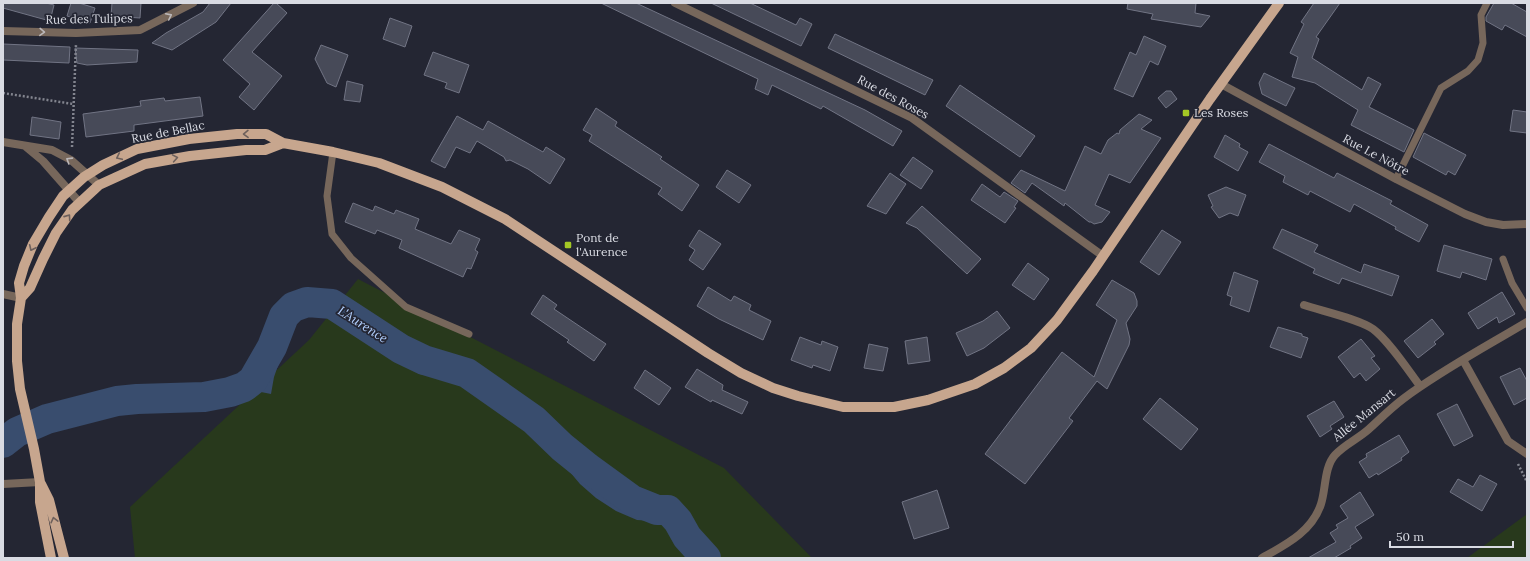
<svg xmlns="http://www.w3.org/2000/svg" width="1530" height="561" viewBox="0 0 1530 561" font-family="Lora,serif">
<rect width="100%" height="100%" fill="#242633"/>
<path fill="#28391c" d="M 358,279 L 724,468 L 812,558 L 135,558 L 130,507 L 309,340 Z
M 1527,514 L 1527,558 L 1467,558 Z"/>
<path fill="#394d6e" d="M 307,302 L 332,304 L 401,349 L 424,360 L 467,373 L 534,420 L 562,447 L 588,468 L 632,499 L 657,510 L 668,510 L 678,521 L 687,537 L 706,558 L 698,558 L 682,540 L 674,527 L 669,522 L 637,520 L 616,511 L 596,498 L 580,484 L 554,453 L 541,444 L 526,426 L 524,427 L 477,394 L 473,390 L 454,380 L 419,374 L 389,351 L 329,311 L 312,310 L 297,316 L 290,323 L 287,340 L 274,377 L 271,394 L 261,392 L 245,401 L 188,407 L 165,406 L 111,412 L 77,419 L 46,429 L 44,420 L 47,419 L 117,401 L 137,399 L 204,397 L 230,392 L 244,387 L 253,380 L 272,347 L 284,316 L 293,307 Z
M 17,432 L 20,444 L 3,450 L 3,443 Z"/>
<g fill="none" stroke-linecap="round" stroke-linejoin="round">
<path stroke="#394d6e" stroke-width="30" d="M 3,443 L 17,432 L 47,419 L 117,401 L 137,399 L 204,397 L 230,392 L 244,387 L 253,380 L 272,347 L 284,316 L 293,307 L 307,302 L 332,304 L 401,349 L 424,360 L 467,373 L 534,420 L 562,447 L 588,468 L 632,500 L 657,510 L 668,510 L 678,521 L 687,537 L 706,558"/>
</g>
<path fill="#474a58" stroke="#717484" d="M 3,3 L 46,3 L 54,5 L 50,21 L 3,8 Z
M 71,3 L 79,3 L 95,8 L 90,23 L 67,16 Z
M 112,3 L 141,3 L 140,18 L 111,16 Z
M 210,3 L 231,3 L 216,22 L 172,50 L 152,43 L 166,33 L 203,12 Z
M 274,3 L 276,3 L 287,13 L 252,52 L 282,76 L 254,110 L 239,97 L 250,84 L 223,60 Z
M 601,3 L 636,3 L 865,110 L 902,131 L 893,146 L 823,106 L 821,109 L 772,85 L 768,95 L 755,89 L 758,79 Z
M 711,3 L 750,3 L 796,25 L 800,18 L 812,24 L 801,46 Z
M 1128,3 L 1196,3 L 1195,13 L 1210,16 L 1201,27 L 1151,19 L 1153,14 L 1127,9 Z
M 1314,3 L 1340,3 L 1316,37 L 1319,39 L 1312,58 L 1362,90 L 1368,77 L 1381,84 L 1369,107 L 1414,130 L 1404,152 L 1351,125 L 1358,110 L 1315,83 L 1292,77 L 1298,57 L 1290,53 L 1304,24 L 1301,22 Z
M 1494,3 L 1511,3 L 1527,12 L 1527,37 L 1505,25 L 1502,30 L 1486,21 L 1486,17 Z
M 390,18 L 412,26 L 405,47 L 383,39 Z
M 835,34 L 933,80 L 925,95 L 828,48 Z
M 1144,36 L 1166,46 L 1158,65 L 1150,61 L 1133,97 L 1114,89 L 1130,52 L 1136,55 Z
M 3,44 L 70,47 L 69,63 L 3,60 Z
M 321,45 L 348,55 L 336,87 L 327,83 L 315,59 Z
M 75,48 L 138,50 L 137,62 L 87,65 L 77,63 Z
M 433,52 L 469,65 L 459,93 L 445,88 L 447,83 L 424,75 Z
M 1264,73 L 1295,88 L 1286,106 L 1262,94 L 1259,83 Z
M 347,81 L 363,85 L 360,102 L 344,100 Z
M 960,85 L 1035,136 L 1020,157 L 946,106 Z
M 1166,91 L 1171,91 L 1177,99 L 1166,108 L 1158,98 Z
M 200,97 L 203,116 L 134,125 L 134,131 L 86,137 L 83,114 L 141,106 L 140,101 L 164,98 L 165,101 Z
M 596,108 L 617,122 L 615,126 L 662,157 L 660,159 L 699,185 L 682,211 L 658,194 L 662,188 L 589,141 L 592,135 L 583,130 Z
M 1513,110 L 1527,112 L 1527,133 L 1510,131 Z
M 1139,114 L 1152,120 L 1141,129 L 1161,138 L 1130,183 L 1109,174 L 1095,205 L 1110,212 L 1102,222 L 1094,224 L 1091,222 L 1089,222 L 1065,203 L 1064,206 L 1032,183 L 1025,193 L 1011,183 L 1021,170 L 1065,191 L 1085,146 L 1101,154 L 1108,140 L 1117,133 L 1119,134 L 1120,130 Z
M 457,116 L 483,130 L 488,121 L 543,152 L 546,147 L 565,159 L 550,184 L 528,169 L 510,160 L 506,161 L 504,157 L 477,141 L 470,153 L 456,147 L 445,168 L 431,161 Z
M 32,117 L 61,122 L 59,139 L 30,135 Z
M 1424,133 L 1466,155 L 1455,175 L 1448,171 L 1446,175 L 1413,157 Z
M 1225,135 L 1240,144 L 1239,147 L 1248,152 L 1238,171 L 1214,157 Z
M 1269,144 L 1334,178 L 1337,173 L 1392,201 L 1390,204 L 1428,225 L 1419,242 L 1395,229 L 1396,227 L 1354,204 L 1350,212 L 1310,191 L 1308,195 L 1283,182 L 1285,176 L 1259,162 Z
M 913,157 L 933,171 L 921,189 L 900,175 Z
M 727,170 L 751,185 L 739,203 L 716,187 Z
M 890,173 L 906,184 L 886,214 L 867,206 Z
M 982,184 L 1000,197 L 1004,192 L 1018,201 L 1014,207 L 1016,208 L 1005,223 L 971,200 Z
M 1226,187 L 1246,195 L 1238,216 L 1230,213 L 1219,218 L 1211,207 L 1213,206 L 1208,195 Z
M 353,203 L 373,211 L 375,206 L 394,214 L 396,210 L 419,219 L 415,229 L 451,244 L 459,230 L 480,239 L 475,250 L 478,252 L 471,269 L 467,268 L 463,277 L 399,248 L 402,240 L 377,230 L 375,234 L 345,222 Z
M 922,206 L 981,259 L 967,274 L 917,228 L 906,223 Z
M 1282,229 L 1318,245 L 1314,252 L 1361,273 L 1364,264 L 1399,276 L 1392,296 L 1342,278 L 1339,284 L 1313,273 L 1315,269 L 1273,248 Z
M 699,230 L 721,244 L 703,270 L 689,260 L 695,250 L 689,246 Z
M 1162,230 L 1181,242 L 1159,275 L 1140,262 Z
M 1444,245 L 1492,259 L 1486,280 L 1462,272 L 1460,278 L 1437,271 Z
M 1028,263 L 1049,279 L 1034,300 L 1012,285 Z
M 1234,272 L 1258,281 L 1249,312 L 1230,305 L 1232,297 L 1227,295 Z
M 1112,280 L 1134,293 L 1137,301 L 1137,306 L 1126,323 L 1130,339 L 1129,345 L 1107,389 L 1097,381 L 1069,418 L 1073,421 L 1025,484 L 985,454 L 1062,352 L 1094,377 L 1117,320 L 1096,305 Z
M 708,287 L 731,301 L 734,296 L 751,305 L 749,310 L 771,321 L 763,340 L 719,319 L 697,306 Z
M 1502,292 L 1515,314 L 1499,323 L 1497,317 L 1478,329 L 1468,313 Z
M 543,295 L 557,305 L 554,309 L 606,344 L 594,361 L 567,342 L 569,340 L 531,314 Z
M 997,311 L 1010,328 L 984,348 L 967,356 L 956,333 L 983,321 Z
M 1432,319 L 1444,334 L 1434,342 L 1436,344 L 1418,358 L 1404,341 Z
M 1278,327 L 1302,334 L 1302,336 L 1308,338 L 1301,358 L 1270,347 Z
M 800,337 L 821,345 L 822,341 L 838,347 L 830,371 L 813,365 L 812,368 L 791,360 Z
M 927,337 L 930,361 L 908,364 L 905,341 Z
M 1361,339 L 1375,356 L 1371,358 L 1380,369 L 1366,381 L 1360,373 L 1354,378 L 1338,357 Z
M 869,344 L 888,348 L 883,371 L 864,368 Z
M 1520,368 L 1527,381 L 1527,398 L 1514,405 L 1500,377 Z
M 697,369 L 723,385 L 722,390 L 748,402 L 742,414 L 712,400 L 711,402 L 685,387 Z
M 645,370 L 671,388 L 659,405 L 634,388 Z
M 1160,398 L 1198,429 L 1181,450 L 1143,419 Z
M 1334,401 L 1344,417 L 1330,426 L 1332,429 L 1320,437 L 1307,416 Z
M 1457,404 L 1473,436 L 1454,446 L 1437,414 Z
M 1399,435 L 1409,452 L 1401,458 L 1402,460 L 1378,475 L 1377,473 L 1369,478 L 1359,462 L 1367,457 L 1366,454 Z
M 1480,475 L 1497,484 L 1482,511 L 1450,492 L 1458,479 L 1473,487 Z
M 937,490 L 949,528 L 914,539 L 902,502 Z
M 1360,492 L 1374,515 L 1355,527 L 1362,538 L 1350,546 L 1351,548 L 1334,558 L 1308,558 L 1336,542 L 1330,533 L 1338,528 L 1336,525 L 1348,518 L 1340,506 Z"/>
<g fill="none" stroke-linecap="round" stroke-linejoin="round">
<path stroke="#82848e" stroke-width="2.5" stroke-dasharray="2 2" stroke-linecap="butt" d="M 3,93 L 73,104
M 72,147 L 76,44
M 1518,464 L 1527,482"/>
<path stroke="#77675b" stroke-width="7" d="M 333,152 L 327,196 L 332,234 L 351,258 L 406,307 L 469,334
M 1396,179 L 1441,88 L 1468,71 L 1478,60 L 1483,43 L 1481,15 L 1487,3
M 1503,259 L 1512,283 L 1527,308"/>
<path stroke="#77675b" stroke-width="8" d="M 675,3 L 912,118 L 1103,256
M 3,31 L 76,33 L 140,30 L 193,3
M 1221,84 L 1396,179 L 1465,214 L 1486,222 L 1503,225 L 1527,224
M 3,142 L 52,150 L 71,160 L 99,185
M 25,146 L 43,161 L 80,203
M 3,294 L 21,298
M 1304,305 C 1322,311 1359,319 1373,329 C 1389,341 1408,370 1420,386
M 1463,360 L 1508,441 L 1527,454
M 3,484 L 40,482
M 1262,558 C 1285,545 1312,532 1321,504 C 1326,489 1324,467 1335,455 C 1345,444 1358,439 1369,429 C 1380,419 1391,408 1403,399 C 1440,371 1487,346 1527,322"/>
<path stroke="#c7a68e" stroke-width="10" d="M 21,298 L 30,288 L 43,259 L 56,233 L 72,210 L 99,185 L 145,164 L 190,156 L 246,150 L 265,150 L 283,143 L 333,152 L 379,163 L 442,187 L 505,219 L 708,353 L 741,373 L 773,388 L 798,396 L 843,407 L 894,407 L 928,400 L 975,384 L 1004,368 L 1031,348 L 1057,320 L 1093,271 L 1210,99 L 1279,3
M 41,484 L 49,500 L 64,558
M 51,558 L 40,502 L 40,482 L 34,449 L 20,389 L 17,361 L 17,324 L 21,298 L 19,283 L 24,266 L 33,244 L 49,217 L 63,196 L 84,177 L 103,165 L 137,149 L 189,139 L 237,134 L 266,134 L 283,143"/>
</g>
<defs><path id="oneway-chevron" d="M-2-3.5L2.5 0L-2 3.5" fill="none" stroke-width="1.6" stroke-linecap="round" stroke-linejoin="round"/></defs>
<g stroke="#bcb8ba">
<use href="#oneway-chevron" transform="translate(169 16) rotate(-26)"/>
<use href="#oneway-chevron" transform="translate(42 32) rotate(2)"/>
<use href="#oneway-chevron" transform="translate(69 160) rotate(-148)"/>
</g>
<g stroke="#6d605c">
<use href="#oneway-chevron" transform="translate(246 134) rotate(179)"/>
<use href="#oneway-chevron" transform="translate(119 157) rotate(155)"/>
<use href="#oneway-chevron" transform="translate(175 158) rotate(-10)"/>
<use href="#oneway-chevron" transform="translate(68 217) rotate(-55)"/>
<use href="#oneway-chevron" transform="translate(32 248) rotate(115)"/>
<use href="#oneway-chevron" transform="translate(54 520) rotate(-104)"/>
</g>
<g fill="#a4c825" stroke="#242633" stroke-width="1.5">
<rect x="1182" y="109" width="8" height="8" rx="2"/>
<rect x="564" y="241" width="8" height="8" rx="2"/>
</g>
<g text-anchor="middle" stroke-width="3.5" stroke-linejoin="round" paint-order="stroke">
<g font-size="12" fill="#d9dbe3" stroke="#242633">
<text transform="translate(89 19) rotate(-1)" y="4">Rue des Tulipes</text>
<text transform="translate(893 97) rotate(28)" y="4">Rue des Roses</text>
<text transform="translate(168 132) rotate(-11)" y="4">Rue de Bellac</text>
<text transform="translate(1376 155) rotate(28)" y="4">Rue Le Nôtre</text>
<text transform="translate(1364 415) rotate(-39)" y="4">Allée Mansart</text>
</g>
<g font-size="12" fill="#d9dbe3" stroke="#242633" text-anchor="start">
<text x="1194" y="117">Les Roses</text>
<text x="576" y="242">Pont de<tspan x="576" dy="14">l'Aurence</tspan></text>
</g>
<g font-size="13" font-style="italic" fill="#b1cefd" stroke="#242633">
<text transform="translate(363 324) rotate(33)" y="5">L'Aurence</text>
</g>
</g>
<rect width="1530" height="561" fill="none" stroke="#d9dbe3" stroke-width="8"/>
<path d="M1390 541v6h123v-6" fill="none" stroke="#d9dbe3" stroke-width="2"/>
<text x="1396" y="541" font-size="12" fill="#d9dbe3" stroke="#242633" stroke-width="3" paint-order="stroke">50 m</text>
</svg>
